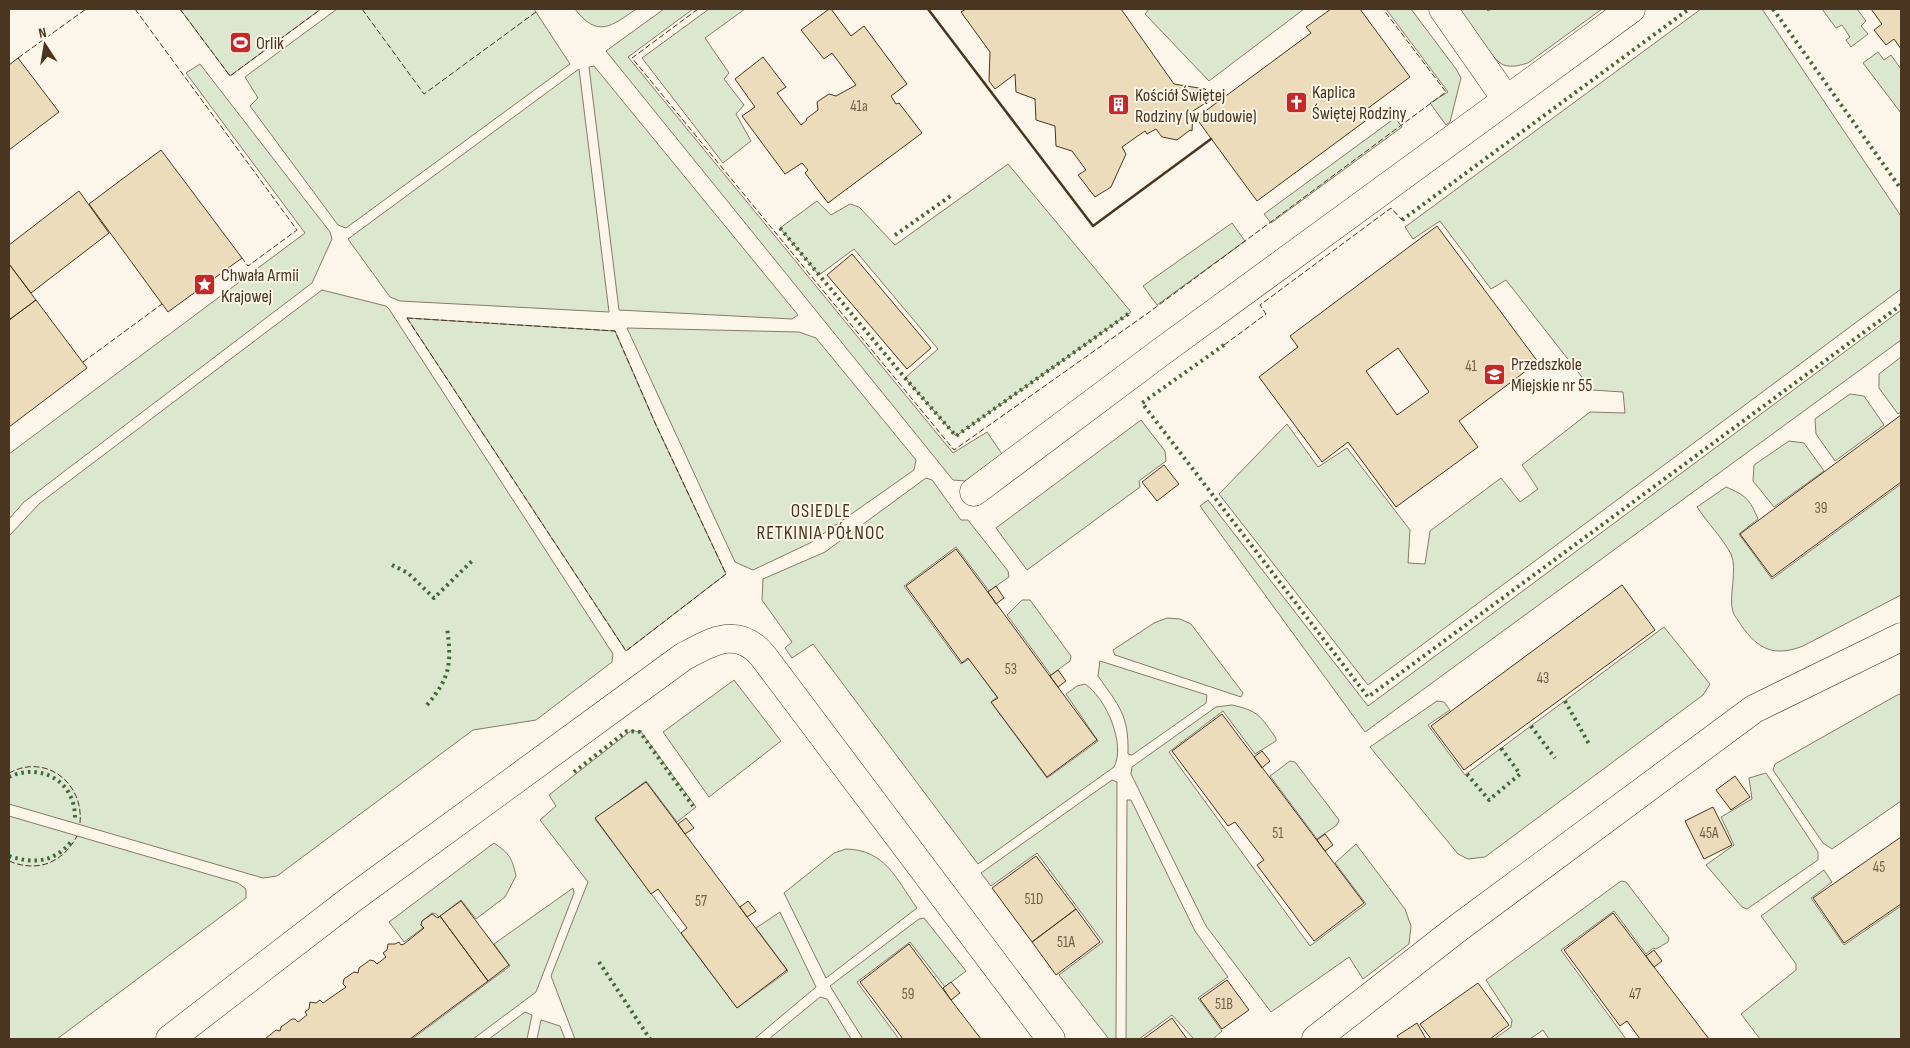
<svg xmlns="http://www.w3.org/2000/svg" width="1910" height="1048" viewBox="0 0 1910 1048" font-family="'Sofia Sans Condensed',sans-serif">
<rect width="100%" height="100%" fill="#fbf6e9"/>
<path fill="#dce7d0" stroke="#887966" d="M 180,9 L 321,9 L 230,76 Z
M 337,9 L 534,9 L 570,64 L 346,228 L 338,225 L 250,106 L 258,98 L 245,77 Z
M 575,9 L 636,9 C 611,27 597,38 575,9 Z
M 664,9 L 693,9 L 628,57 L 953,453 L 987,432 L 1002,454 L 965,481 L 953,480 L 606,51 Z
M 709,9 L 745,9 L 705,38 L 729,73 L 724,79 L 744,105 L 736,114 L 751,141 L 723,163 L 642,58 Z
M 1149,9 L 1304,9 L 1209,81 L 1145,14 Z
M 1386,9 L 1411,9 L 1456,69 L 1461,78 L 1450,122 L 1446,125 L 1430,103 L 1448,92 Z
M 1459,9 L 1486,9 L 1488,11 L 1492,9 L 1602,9 L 1528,63 C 1520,65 1513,68 1504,65 C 1492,61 1468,21 1459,9 Z
M 1701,9 L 1762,9 L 1901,216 L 1901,289 L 1368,685 L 1219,494 L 1287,424 L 1318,467 L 1347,448 L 1410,530 L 1408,563 L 1425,564 L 1430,531 L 1501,478 L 1520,502 L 1538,489 L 1522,465 L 1590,412 L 1625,413 L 1623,392 L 1592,390 L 1506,280 L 1491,289 L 1440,221 L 1413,239 L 1405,227 Z
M 1822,9 L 1857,9 L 1866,21 L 1861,26 L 1868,34 L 1851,47 L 1846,40 L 1850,37 L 1842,25 L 1836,28 Z
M 1878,52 L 1884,60 L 1891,55 L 1901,69 L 1901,113 L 1863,63 Z
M 200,64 L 330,232 L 332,239 L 312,283 L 24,502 L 9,519 L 9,454 L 305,233 L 186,73 Z
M 594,66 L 798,315 L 792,319 L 619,310 L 589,67 Z
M 579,69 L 609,312 L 400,301 L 390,297 L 348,239 Z
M 1395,118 L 1402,127 L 1271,223 L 1264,214 Z
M 1008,164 L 1131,312 L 956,436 L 905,378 L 938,349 L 854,249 L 819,275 L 780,228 L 817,201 L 831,215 L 850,204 L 859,207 L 895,245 Z
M 1232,223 L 1245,241 L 1157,305 L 1143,286 Z
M 322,290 L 386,306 L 389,309 L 613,654 L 612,662 L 536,720 L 473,730 L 277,876 L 263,878 L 9,804 L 9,536 L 40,503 Z
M 1901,310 L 1901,340 L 1365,732 L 1200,506 L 1208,500 L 1368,706 Z
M 407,318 L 615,331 L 656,425 L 726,574 L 626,651 Z
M 627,328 L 799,332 L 816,338 L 916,460 L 914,470 L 810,543 L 753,570 L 735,562 Z
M 1901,357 L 1901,412 L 1898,414 L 1879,388 L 1879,374 Z
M 1850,394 L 1864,396 L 1884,425 L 1835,461 L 1816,434 L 1815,419 Z
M 1141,420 L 1165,451 L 1166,461 L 1139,481 L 1140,487 L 1027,570 L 996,528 Z
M 1789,441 L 1804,443 L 1824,471 L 1774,507 L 1753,481 L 1754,465 Z
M 926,478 L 932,480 L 961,520 L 968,520 L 1008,571 L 1009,577 L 989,591 L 956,547 L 904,586 L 961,664 L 969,659 L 997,697 L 991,702 L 1047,778 L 1098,741 L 1066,694 L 1077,686 L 1085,684 C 1106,698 1126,744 1114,767 L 978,864 L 813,644 L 792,658 L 785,648 L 792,642 L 762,600 L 763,579 L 825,552 Z
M 1901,484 L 1901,595 L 1803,646 C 1775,657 1758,650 1741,625 C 1739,621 1734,616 1733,612 C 1728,598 1738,569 1731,554 C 1723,539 1707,522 1697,507 L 1726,487 C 1745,495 1750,499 1758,519 L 1739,534 L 1772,579 Z
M 1022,600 L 1030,600 L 1071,656 L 1070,661 L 1051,675 L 1007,615 Z
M 1167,618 L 1180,619 L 1191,624 L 1243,693 L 1241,697 L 1115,655 L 1113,650 L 1154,623 Z
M 1664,627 L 1710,684 L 1703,695 L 1485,857 L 1468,859 L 1458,854 L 1370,747 L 1437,701 L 1444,702 L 1450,710 L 1428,725 L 1465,775 Z
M 1100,661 L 1207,695 L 1206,703 L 1132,755 L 1128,754 C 1129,715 1119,706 1098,676 Z
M 734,680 L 781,741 L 709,797 L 663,732 Z
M 1899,694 L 1901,695 L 1901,801 L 1832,849 L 1823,843 L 1773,770 L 1775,764 Z
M 1232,705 C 1259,711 1260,716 1276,738 L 1276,741 L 1255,754 L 1223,711 L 1169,752 L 1310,946 L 1366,904 L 1335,863 L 1356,844 L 1405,909 L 1411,926 L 1409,944 L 1363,979 L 1349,957 L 1271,1012 L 1206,926 L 1131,774 L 1132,767 L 1216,707 Z
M 632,730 L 642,733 L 696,807 L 677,822 L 646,781 L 595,819 L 737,1008 L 788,971 L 756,928 L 780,912 L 816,987 L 754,1039 L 575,1039 L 551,976 L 588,882 L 540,820 L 556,806 L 549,795 Z
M 1290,761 L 1295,762 L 1339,820 L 1337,825 L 1317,839 L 1270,776 Z
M 1766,773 L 1818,852 L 1818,860 L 1747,909 L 1742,907 L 1706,865 L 1734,845 L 1721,817 L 1752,799 L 1749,778 Z
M 1112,780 L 1117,782 L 1116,1039 L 1109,1039 L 1059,975 L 1103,942 L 1037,853 L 991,886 L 981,873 Z
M 1127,800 L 1131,800 L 1195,931 L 1228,977 L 1198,998 L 1222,1031 L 1213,1039 L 1194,1039 L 1172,1015 L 1139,1039 L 1126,1039 Z
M 9,816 L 238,883 L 246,889 L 246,898 L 57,1039 L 9,1039 Z
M 494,843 C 510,854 512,858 516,876 L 505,897 L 476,919 L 461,900 L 439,917 L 436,914 L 432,913 L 422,921 L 421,925 L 423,928 L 404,942 L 389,922 Z
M 846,849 C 886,850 896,879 917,908 L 826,978 L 784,893 L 834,853 Z
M 1824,870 L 1832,882 L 1811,898 L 1844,945 L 1901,906 L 1901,1039 L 1760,1039 L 1741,1014 L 1796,970 L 1796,964 L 1761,916 Z
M 1621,881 L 1626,882 L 1669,938 L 1668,942 L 1656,949 L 1653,948 L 1646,954 L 1614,911 L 1561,950 L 1626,1039 L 1549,1039 L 1543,1030 L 1530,1039 L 1494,1039 L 1511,1027 L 1512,1020 L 1486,980 Z
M 573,888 L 574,893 L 536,992 L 473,1039 L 412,1039 L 510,966 L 494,944 Z
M 924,918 L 966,971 L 945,987 L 910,942 L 857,982 L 899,1039 L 863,1039 L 830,986 L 919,919 Z
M 820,997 L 827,999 L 851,1039 L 769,1039 Z
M 525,1012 L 532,1015 L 527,1039 L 489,1039 Z
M 541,1020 L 560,1026 L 565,1039 L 537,1039 Z"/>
<path fill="#ecdcbc" stroke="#4a3520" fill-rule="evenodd" d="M 829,9 L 831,9 L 851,36 L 864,26 L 907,84 L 891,96 L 896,104 L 899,103 L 922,133 L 828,203 L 805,173 L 808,170 L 802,163 L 785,174 L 742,116 L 755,107 L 735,79 L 763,57 L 786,87 L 777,93 L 801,125 L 807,120 L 806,119 L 818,110 L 817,102 L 829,94 L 836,96 L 856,85 L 832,53 L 824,59 L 801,30 Z
M 966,9 L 1121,9 L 1174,84 L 1205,89 L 1212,99 L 1193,111 L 1192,131 L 1190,130 L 1177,140 L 1162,137 L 1156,129 L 1147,134 L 1145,131 L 1122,147 L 1126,154 L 1111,187 L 1095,197 L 1078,175 L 1086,170 L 1072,151 L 1056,146 L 1055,126 L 1036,120 L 1035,99 L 1016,92 L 1015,74 L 995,89 L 989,81 L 990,52 L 961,12 Z
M 1331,9 L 1360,9 L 1410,77 L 1367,109 L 1372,116 L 1257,201 L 1196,118 L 1311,33 L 1306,27 Z
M 1871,9 L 1901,9 L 1901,49 L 1894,39 L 1886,45 L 1874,30 L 1882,24 Z
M 18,58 L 59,112 L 9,150 L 9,65 Z
M 161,150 L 242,258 L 168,312 L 89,204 Z
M 79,191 L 109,233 L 31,293 L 9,264 L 9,245 Z
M 1437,226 L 1538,362 L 1459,421 L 1478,447 L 1396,507 L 1348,442 L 1322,462 L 1259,377 L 1298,347 L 1290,336 ZM 1398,348 L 1429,392 L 1397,415 L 1366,371 Z
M 852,254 L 931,348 L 907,369 L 827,275 Z
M 9,264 L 36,300 L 9,320 Z
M 36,300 L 87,368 L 9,427 L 9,320 Z
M 1901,415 L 1901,482 L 1772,577 L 1740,534 Z
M 1164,465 L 1179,484 L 1157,501 L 1142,482 Z
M 956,549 L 1097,740 L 1047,777 L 991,702 L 998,698 L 968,658 L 962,663 L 906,586 Z
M 1622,585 L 1655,630 L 1464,770 L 1431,726 Z
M 996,586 L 1004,598 L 996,604 L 988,592 Z
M 1058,670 L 1066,681 L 1058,687 L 1050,676 Z
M 1222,714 L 1364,903 L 1314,941 L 1257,865 L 1264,860 L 1235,822 L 1228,826 L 1172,751 Z
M 1262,751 L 1270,761 L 1262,768 L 1254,757 Z
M 1735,776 L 1750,797 L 1731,810 L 1716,790 Z
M 646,782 L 787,970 L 737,1008 L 681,933 L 687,928 L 658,889 L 651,894 L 595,818 Z
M 1713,807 L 1732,845 L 1704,859 L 1685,821 Z
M 686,818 L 694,828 L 685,834 L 678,824 Z
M 1325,834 L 1333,845 L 1325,851 L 1317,840 Z
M 1901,837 L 1901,904 L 1844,943 L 1813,898 Z
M 1036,856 L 1076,909 L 1032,942 L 992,888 Z
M 461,901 L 509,965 L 488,981 L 440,916 Z
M 748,901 L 756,911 L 747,917 L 740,907 Z
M 1076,909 L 1100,942 L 1056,975 L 1032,942 Z
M 1613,913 L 1654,967 L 1709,1039 L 1640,1039 L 1627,1021 L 1620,1026 L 1564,950 Z
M 432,914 L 438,918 L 440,916 L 488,981 L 410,1039 L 265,1039 L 276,1030 L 280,1031 L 281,1027 L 292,1019 L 295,1019 L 298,1022 L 307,1015 L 305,1012 L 309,1009 L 310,1002 L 316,1003 L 320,1000 L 323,1003 L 346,987 L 343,984 L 344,979 L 354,972 L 358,973 L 359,968 L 370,960 L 374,961 L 377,964 L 386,957 L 383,953 L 387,950 L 388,944 L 395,944 L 399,942 L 401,945 L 404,944 L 424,928 L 421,925 L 422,921 Z
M 909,944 L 951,1000 L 981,1039 L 903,1039 L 860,982 Z
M 1654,950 L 1662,961 L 1654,967 L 1646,956 Z
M 1227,980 L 1249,1010 L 1222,1029 L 1200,999 Z
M 951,982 L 960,993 L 951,1000 L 943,988 Z
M 1478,983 L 1509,1025 L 1490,1039 L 1431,1039 L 1420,1024 Z
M 1172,1018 L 1187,1039 L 1143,1039 Z
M 1417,1023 L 1426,1039 L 1399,1039 L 1397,1036 Z"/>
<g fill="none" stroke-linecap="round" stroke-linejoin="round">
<defs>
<path id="street" d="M 1443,9 L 1506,99
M 974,492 L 1161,352 L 1631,9
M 170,1039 L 353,898 L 683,657 C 711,642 738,625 763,656 L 1051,1039
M 1316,1039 L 1458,928 L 1754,709 L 1901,637"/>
</defs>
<use href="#street" stroke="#4a3520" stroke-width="29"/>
<use href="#street" stroke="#fbf6e9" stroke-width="28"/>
<path stroke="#436837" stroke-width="4" stroke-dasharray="2.5 4" stroke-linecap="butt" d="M 1773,9 L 1901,189
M 1402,220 L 1689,9
M 780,228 L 905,378 L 956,436 L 1131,312
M 895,235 L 952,195
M 1224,345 L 1142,403 L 1368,697 L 1901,305
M 392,565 L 408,573 L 434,598 L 474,559
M 1565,701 L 1589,744
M 427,705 C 450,678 452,663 447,628
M 1531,726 L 1555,758
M 574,772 L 627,731 L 640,732 L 693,806
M 1467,774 L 1489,800 L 1520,774 L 1501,748
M 9,777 C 42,762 76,782 75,819
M 9,856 C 33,864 53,863 71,842
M 599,962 L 650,1039"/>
<path stroke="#4a3520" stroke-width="1" stroke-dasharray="6 2.5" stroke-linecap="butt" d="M 135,9 L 297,230 L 248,266 L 242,258
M 180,9 L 230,76 L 321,9
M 362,9 L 424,94 L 536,12 L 534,9
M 698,9 L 632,58 L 954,450 L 1148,313 L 1446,92 L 1383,9
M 18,58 L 86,9
M 407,318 L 615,331 L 656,425 L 726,574 L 626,651 Z
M 1224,345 L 1266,314 L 1260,305 L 1391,208 L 1402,220
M 83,362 L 162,304
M 9,773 C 46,753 84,783 80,823
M 9,861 C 37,873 63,863 77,836"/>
<path stroke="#4a3520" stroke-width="2.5" d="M 928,9 L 1093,226 L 1211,139"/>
</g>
<defs>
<symbol id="stadium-square" viewBox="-11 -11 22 22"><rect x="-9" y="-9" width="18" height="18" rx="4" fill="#c62828" stroke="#fbf6e9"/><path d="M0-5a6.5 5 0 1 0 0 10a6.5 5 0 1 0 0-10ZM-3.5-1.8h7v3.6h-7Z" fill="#fff"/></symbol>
<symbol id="church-square" viewBox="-11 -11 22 22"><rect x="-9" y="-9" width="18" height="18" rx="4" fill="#c62828" stroke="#fbf6e9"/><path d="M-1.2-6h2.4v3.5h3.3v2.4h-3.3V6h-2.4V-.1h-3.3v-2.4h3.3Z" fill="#fff"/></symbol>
<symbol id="building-square" viewBox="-11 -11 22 22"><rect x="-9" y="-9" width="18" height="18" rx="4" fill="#c62828" stroke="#fbf6e9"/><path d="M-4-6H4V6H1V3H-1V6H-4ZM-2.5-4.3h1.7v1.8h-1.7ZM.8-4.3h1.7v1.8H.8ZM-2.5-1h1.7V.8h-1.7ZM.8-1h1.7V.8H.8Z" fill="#fff"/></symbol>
<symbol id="sight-square" viewBox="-11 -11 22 22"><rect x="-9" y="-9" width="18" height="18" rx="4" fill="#c62828" stroke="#fbf6e9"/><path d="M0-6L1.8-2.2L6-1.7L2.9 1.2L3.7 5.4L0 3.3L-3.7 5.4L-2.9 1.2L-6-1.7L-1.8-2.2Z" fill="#fff"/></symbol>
<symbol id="school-square" viewBox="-11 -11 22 22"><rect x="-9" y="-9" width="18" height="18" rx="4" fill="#c62828" stroke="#fbf6e9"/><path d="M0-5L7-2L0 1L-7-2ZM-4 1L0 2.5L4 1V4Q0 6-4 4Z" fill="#fff"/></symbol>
</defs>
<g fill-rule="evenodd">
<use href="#stadium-square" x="228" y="30" width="25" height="25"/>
<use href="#church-square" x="1284" y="90" width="25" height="25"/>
<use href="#building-square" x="1106" y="92" width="25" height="25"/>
<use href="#sight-square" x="192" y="272" width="25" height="25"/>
<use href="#school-square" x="1482" y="362" width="25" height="25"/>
</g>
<g text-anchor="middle" stroke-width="4" stroke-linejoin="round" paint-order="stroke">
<g font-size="15" fill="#725f47">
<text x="859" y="111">41a</text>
<text x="1471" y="371">41</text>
<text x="1821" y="513">39</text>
<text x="1011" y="674">53</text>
<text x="1543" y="683">43</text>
<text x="1278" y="838">51</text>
<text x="1709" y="838">45A</text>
<text x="1879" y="872">45</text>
<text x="1034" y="904">51D</text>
<text x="701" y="906">57</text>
<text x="1066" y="947">51A</text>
<text x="908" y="999">59</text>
<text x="1635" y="999">47</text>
<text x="1224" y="1009">51B</text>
</g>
<g font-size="18" fill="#4a3520" stroke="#fbf6e9" text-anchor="start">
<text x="256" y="49">Orlik</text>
<text x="1312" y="98">Kaplica<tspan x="1312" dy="21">Świętej Rodziny</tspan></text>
<text x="1135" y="101">Kościół Świętej<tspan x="1135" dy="21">Rodziny (w budowie)</tspan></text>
<text x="221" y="281">Chwała Armii<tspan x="221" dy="21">Krajowej</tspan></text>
<text x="1511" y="370">Przedszkole<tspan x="1511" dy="21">Miejskie nr 55</tspan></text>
</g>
<g font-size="19" letter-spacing="1" fill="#4a3520" stroke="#fbf6e9">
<text x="821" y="517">OSIEDLE<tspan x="821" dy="22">RETKINIA PÓŁNOC</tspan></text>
</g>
</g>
<rect width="1910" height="1048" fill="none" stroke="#4a3520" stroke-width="20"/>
<g transform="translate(45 45) rotate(348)" stroke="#fbf6e9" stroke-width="4" paint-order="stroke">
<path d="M0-4L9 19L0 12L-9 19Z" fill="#4a3520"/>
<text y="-8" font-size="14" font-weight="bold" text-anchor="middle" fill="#4a3520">N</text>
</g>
</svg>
